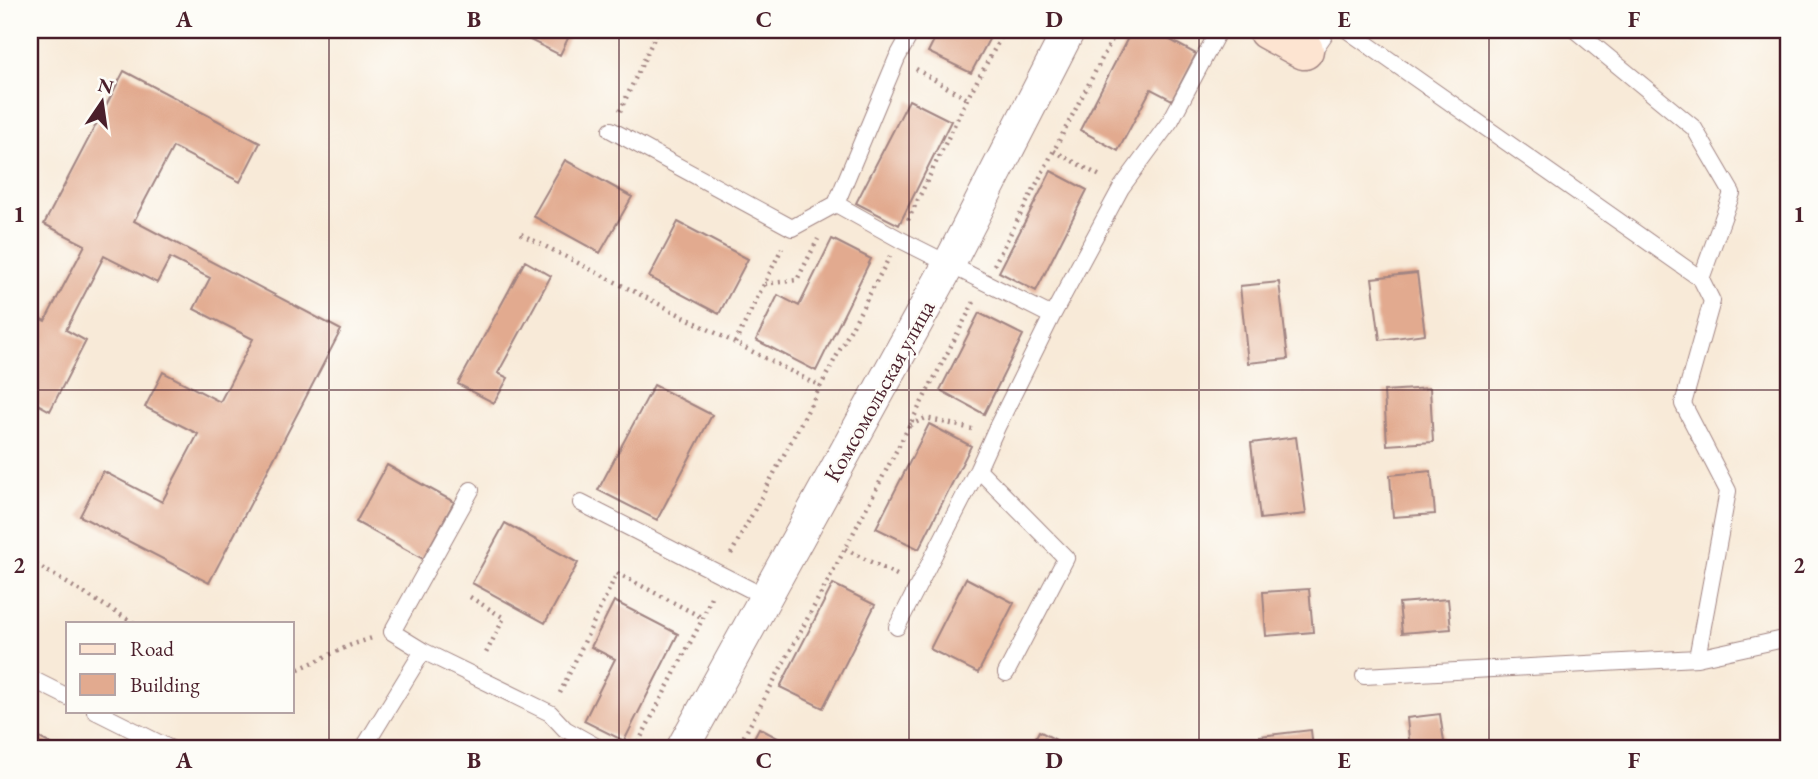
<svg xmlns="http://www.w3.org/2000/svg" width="1818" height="779" viewBox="0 0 1818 779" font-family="'EB Garamond',serif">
<rect width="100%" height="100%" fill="#fdfcf7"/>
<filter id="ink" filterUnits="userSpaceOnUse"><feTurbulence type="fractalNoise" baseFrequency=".0143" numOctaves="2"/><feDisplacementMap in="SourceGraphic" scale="14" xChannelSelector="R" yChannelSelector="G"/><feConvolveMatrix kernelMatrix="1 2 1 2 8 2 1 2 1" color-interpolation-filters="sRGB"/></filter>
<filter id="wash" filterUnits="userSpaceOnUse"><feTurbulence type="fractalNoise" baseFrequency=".00686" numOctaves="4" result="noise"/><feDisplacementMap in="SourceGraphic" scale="28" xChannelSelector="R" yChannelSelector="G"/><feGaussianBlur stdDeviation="1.57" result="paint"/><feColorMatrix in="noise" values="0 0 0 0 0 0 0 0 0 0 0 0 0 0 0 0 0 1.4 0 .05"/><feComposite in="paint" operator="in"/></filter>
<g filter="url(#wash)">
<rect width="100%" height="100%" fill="#f8ead8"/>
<g id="blocks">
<path fill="#e2aa8f" d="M 510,30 L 572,30 L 560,55 Z
M 939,30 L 994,30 L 971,73 L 928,52 Z
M 1132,30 L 1152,30 L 1196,54 L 1172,100 L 1151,89 L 1118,151 L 1080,130 Z
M 124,71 L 260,143 L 240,182 L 173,147 L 134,221 L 341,330 L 209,583 L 80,516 L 103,471 L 162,502 L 198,434 L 145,407 L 163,372 L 220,402 L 253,339 L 194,309 L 210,278 L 170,258 L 157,283 L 104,256 L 66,330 L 86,341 L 50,411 L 30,400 L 30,314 L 45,321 L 85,245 L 44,224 Z
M 909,100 L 951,121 L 899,225 L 856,203 Z
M 565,160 L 632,197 L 600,253 L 533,216 Z
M 1051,171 L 1087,190 L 1036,291 L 999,272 Z
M 678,222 L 748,259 L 719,314 L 649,277 Z
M 832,239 L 871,259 L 816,371 L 756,340 L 778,295 L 799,306 Z
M 525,261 L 551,276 L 498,373 L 508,378 L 494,403 L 458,384 Z
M 1417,273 L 1425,334 L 1380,340 L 1372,278 Z
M 1279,282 L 1288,359 L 1248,363 L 1240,286 Z
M 979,313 L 1023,335 L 984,414 L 940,390 Z
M 654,385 L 712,415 L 657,520 L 598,490 Z
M 1430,388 L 1433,442 L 1387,445 L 1384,391 Z
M 929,424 L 971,446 L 919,549 L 876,528 Z
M 1296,437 L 1306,514 L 1260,519 L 1251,443 Z
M 387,465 L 454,502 L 423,559 L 356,522 Z
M 1431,471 L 1435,514 L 1393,517 L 1390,475 Z
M 505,523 L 578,563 L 545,623 L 472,583 Z
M 966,578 L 1014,603 L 978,673 L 930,649 Z
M 833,584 L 875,605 L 823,708 L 780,687 Z
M 1309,589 L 1313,632 L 1266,636 L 1263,592 Z
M 1448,599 L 1451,629 L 1402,633 L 1399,603 Z
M 614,601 L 678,634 L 624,741 L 584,721 L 615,659 L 591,647 Z
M 1440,714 L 1445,749 L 1410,749 L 1407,718 Z
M 759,728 L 798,749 L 748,749 Z
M 1311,730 L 1313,749 L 1261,749 L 1260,736 Z
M 1039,731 L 1073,749 L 1030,749 Z
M 30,733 L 53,745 L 51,749 L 30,749 Z"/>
</g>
</g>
<g filter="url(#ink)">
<use href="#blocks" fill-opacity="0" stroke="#a18482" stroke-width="2"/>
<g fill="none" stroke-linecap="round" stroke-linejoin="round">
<defs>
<path id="lane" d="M 907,30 L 908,38 L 897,58 L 836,204 L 899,239 L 1052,316
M 1347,30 L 1701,279
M 611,130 L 792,228 L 836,204
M 978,469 L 1066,558 L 1006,673
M 581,503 L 765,597
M 897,627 L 978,469 L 997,427 L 1052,316 L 1121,188 L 1171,120 L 1219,30
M 423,651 L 392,632 L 471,490
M 1697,658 L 1788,638
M 1364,676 L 1697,658 L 1728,491 L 1683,404 L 1712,301 L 1701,279 L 1732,193 L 1694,128 L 1575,30
M 30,678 L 68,697
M 95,711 L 171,749
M 363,749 L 423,651 L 550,713 L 565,729 L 601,749"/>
<path id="street" d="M 1304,50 L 1318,30
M 682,749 L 949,264 L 1069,30"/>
<path id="secondary" d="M 1267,30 L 1304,50"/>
</defs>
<use href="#lane" stroke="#a18482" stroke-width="18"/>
<use href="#street" stroke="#a18482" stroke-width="34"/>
<use href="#secondary" stroke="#a18482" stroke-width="41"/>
<path stroke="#a18482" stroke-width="4.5" stroke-dasharray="2 5" stroke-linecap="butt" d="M 916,69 L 967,99
M 620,111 L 658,30
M 1054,151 L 1102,177
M 908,220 L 967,99 L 1005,30
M 521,234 L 820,386
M 994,265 L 1117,30
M 765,284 L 797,280 L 818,239
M 735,343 L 782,248
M 910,425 L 926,418 L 972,429
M 845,549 L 901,577
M 731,554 L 890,256
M 30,561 L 134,623
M 470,597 L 504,618 L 484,657
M 292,672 L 351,645 L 372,638
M 560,693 L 617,573 L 703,618
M 635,749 L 703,618 L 712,594
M 737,749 L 845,549 L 975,300"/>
<use href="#lane" stroke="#fff" stroke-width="16"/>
<use href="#street" stroke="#fff" stroke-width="32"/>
<use href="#secondary" stroke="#fde4d1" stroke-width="38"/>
</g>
</g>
<path fill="none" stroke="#4a1f2b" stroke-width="2" stroke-opacity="0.55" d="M 329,30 L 329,749M 619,30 L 619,749M 909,30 L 909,749M 1199,30 L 1199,749M 1489,30 L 1489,749M 30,390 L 1788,390"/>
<g text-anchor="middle" stroke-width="5" stroke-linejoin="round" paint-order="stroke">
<g font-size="23" fill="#4a1f2b" stroke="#fdfcf7">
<text transform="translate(879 391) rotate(-61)" y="8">Комсомольская улица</text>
</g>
</g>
<rect width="1818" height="779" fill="none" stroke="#fdfcf7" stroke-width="77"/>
<rect x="66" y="622" width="228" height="91" fill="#fdfcf7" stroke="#b5a4a5" stroke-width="2"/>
<rect x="80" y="644" width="35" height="10" fill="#fde4d1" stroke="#b5a4a5" stroke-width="2"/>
<text x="130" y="656" font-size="21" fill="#4a1f2b">Road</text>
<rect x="80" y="674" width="35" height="21" fill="#e2aa8f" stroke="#b5a4a5" stroke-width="2"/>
<text x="130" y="692" font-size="21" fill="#4a1f2b">Building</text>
<g transform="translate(102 102) rotate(13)" stroke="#fdfcf7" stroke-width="5" paint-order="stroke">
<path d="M0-5L12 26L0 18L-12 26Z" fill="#4a1f2b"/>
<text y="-10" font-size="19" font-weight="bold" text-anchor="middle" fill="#4a1f2b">N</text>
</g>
<rect x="38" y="38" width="1742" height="702" fill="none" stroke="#4a1f2b" stroke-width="2.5"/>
<g font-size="23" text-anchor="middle" font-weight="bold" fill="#4a1f2b">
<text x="184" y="27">A</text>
<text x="474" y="27">B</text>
<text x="764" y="27">C</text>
<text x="1054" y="27">D</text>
<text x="1344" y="27">E</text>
<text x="1634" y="27">F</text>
<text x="19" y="222">1</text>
<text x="1799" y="222">1</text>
<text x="19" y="573">2</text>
<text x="1799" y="573">2</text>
<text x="184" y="768">A</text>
<text x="474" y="768">B</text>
<text x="764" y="768">C</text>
<text x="1054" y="768">D</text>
<text x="1344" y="768">E</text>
<text x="1634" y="768">F</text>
</g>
</svg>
